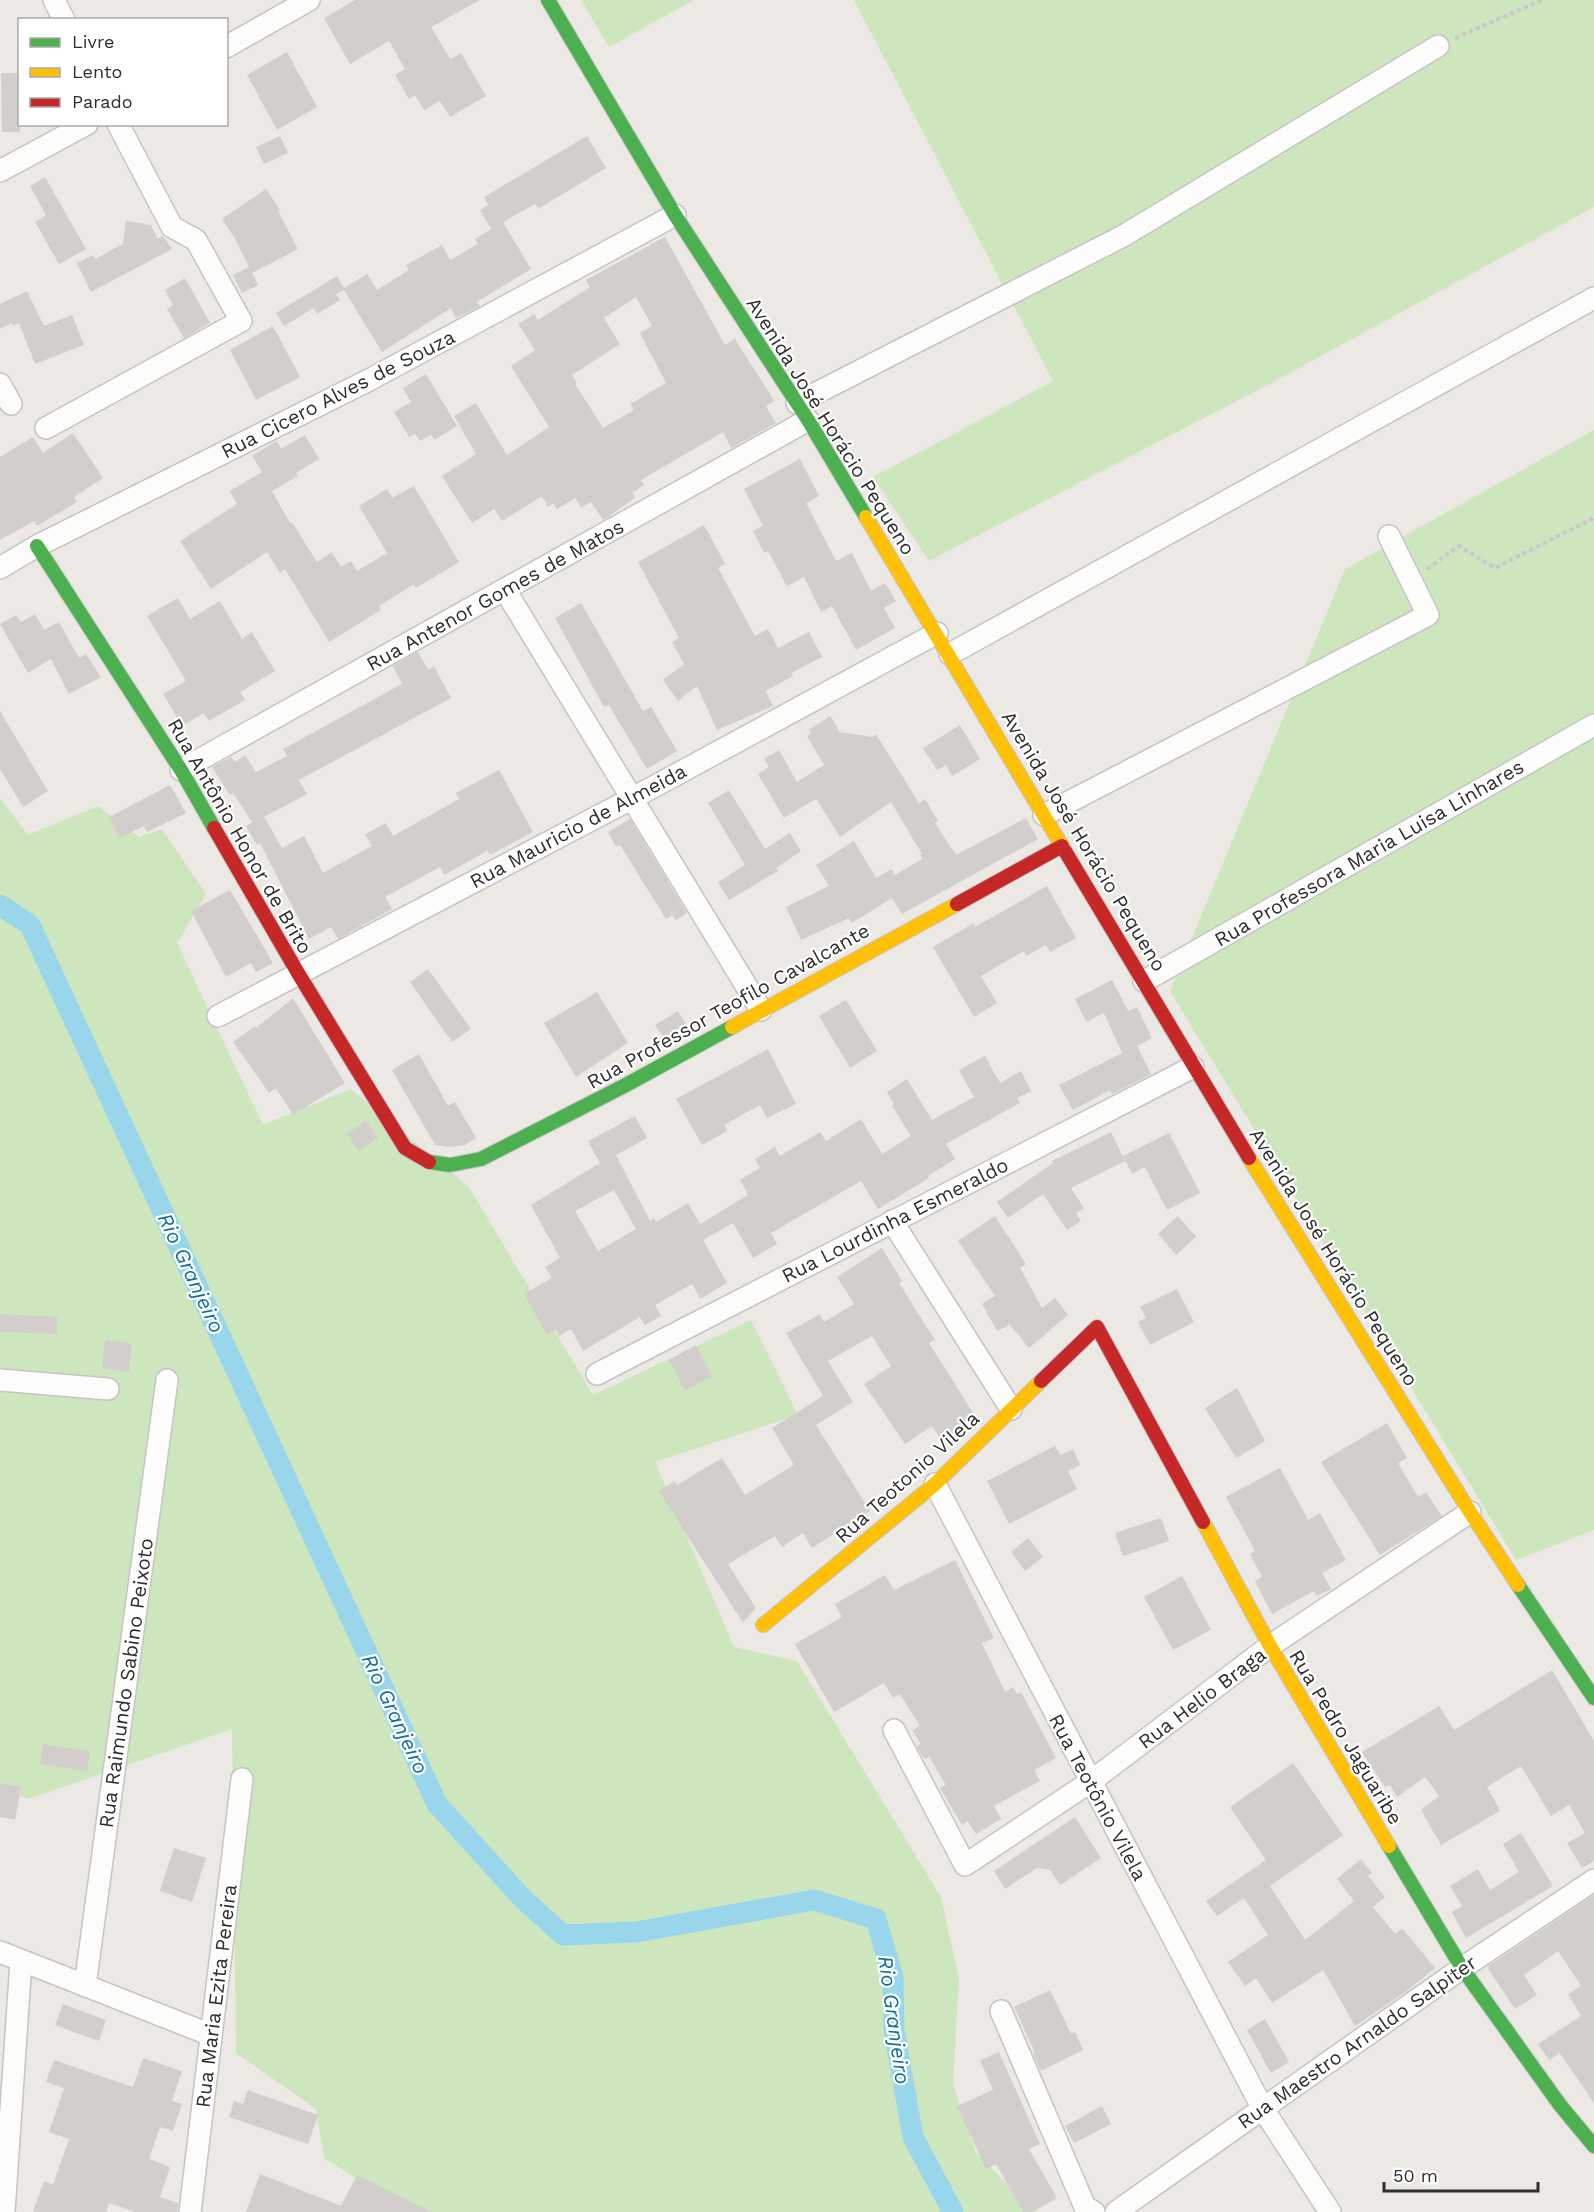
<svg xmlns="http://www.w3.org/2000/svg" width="1594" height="2212" viewBox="0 0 1594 2212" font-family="'Work Sans',sans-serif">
<rect width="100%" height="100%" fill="#ece8e4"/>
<path fill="#cee6be" d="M 581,0 L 694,0 L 609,47 Z
M 854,0 L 1594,0 L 1594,207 L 1279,379 L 929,561 L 873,477 L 1053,381 Z
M 1594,430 L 1594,1530 L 1516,1560 L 1170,991 L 1345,569 Z
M 0,798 L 28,835 L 98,806 L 139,837 L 162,829 L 206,894 L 177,943 L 263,1125 L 351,1089 L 469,1187 L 593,1395 L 751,1320 L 798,1415 L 655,1462 L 734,1647 L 797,1661 L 941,1897 L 959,1978 L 953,2084 L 976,2153 L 1032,2209 L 1038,2212 L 409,2212 L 324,2158 L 316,2109 L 236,2053 L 232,1729 L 28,1799 L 0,1788 Z"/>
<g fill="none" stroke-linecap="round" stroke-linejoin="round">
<path stroke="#99d6ec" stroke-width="21" d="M 0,905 L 30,925 L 437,1804 L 523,1899 L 563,1935 L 636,1932 L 814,1900 L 876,1919 L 893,1978 L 894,2030 L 913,2137 L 953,2212"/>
</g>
<path fill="#d1cecb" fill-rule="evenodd" d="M 355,0 L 480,0 L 431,27 L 450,59 L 461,53 L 486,96 L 450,117 L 440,101 L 424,110 L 415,95 L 409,99 L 395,75 L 405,69 L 389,41 L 350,64 L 324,18 Z
M 287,52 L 317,107 L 277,130 L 247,75 Z
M 1,73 L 20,73 L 20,132 L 2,132 Z
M 280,136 L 288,153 L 264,164 L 256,147 Z
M 587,136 L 606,168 L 538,209 L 535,204 L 503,222 L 531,269 L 477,302 L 480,306 L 456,318 L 451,308 L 382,352 L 344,290 L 336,294 L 340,300 L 317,314 L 314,308 L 284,326 L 276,313 L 337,276 L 344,288 L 367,274 L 377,290 L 409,270 L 406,265 L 442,245 L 450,260 L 478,244 L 475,239 L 491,229 L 480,210 L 488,205 L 484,197 Z
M 45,177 L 86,249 L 59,264 L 35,222 L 46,215 L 30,186 Z
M 266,189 L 280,210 L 278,211 L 298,249 L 252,273 L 258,285 L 242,293 L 233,275 L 249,267 L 235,239 L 222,219 Z
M 126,221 L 151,225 L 158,239 L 163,236 L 172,249 L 91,292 L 77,263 L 93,255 L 95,259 L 123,244 Z
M 665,237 L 725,345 L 735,339 L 770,394 L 774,401 L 766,406 L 776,423 L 731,448 L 723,432 L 641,480 L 644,485 L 632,493 L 635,498 L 603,520 L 591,502 L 581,508 L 575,498 L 557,509 L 553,503 L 548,507 L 542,496 L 502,521 L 494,509 L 472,523 L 442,476 L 476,454 L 454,416 L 476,403 L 507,455 L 549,427 L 511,366 L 535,350 L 518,324 L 534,314 L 538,320 L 590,287 L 586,280 ZM 636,297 L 652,326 L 640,333 L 666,383 L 630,404 L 634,410 L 603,428 L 575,384 L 577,383 L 572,375 L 620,344 L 604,318 Z
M 185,278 L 210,323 L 184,338 L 167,309 L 173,305 L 165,290 Z
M 27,291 L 44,326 L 72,315 L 84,345 L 35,364 L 19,323 L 13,326 L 12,323 L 0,329 L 0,304 Z
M 273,326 L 300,377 L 256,400 L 230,350 Z
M 426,374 L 457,426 L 434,440 L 431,435 L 420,441 L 415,434 L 409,437 L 394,412 L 411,402 L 403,388 Z
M 73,433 L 103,478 L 74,497 L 77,502 L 37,526 L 34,521 L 0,540 L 0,457 L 33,437 L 43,453 Z
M 305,435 L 319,459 L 296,473 L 298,476 L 272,491 L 290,523 L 292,522 L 317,562 L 332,552 L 341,567 L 351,561 L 357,571 L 387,553 L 359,506 L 387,489 L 392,498 L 414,486 L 459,562 L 416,588 L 414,584 L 379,606 L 381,610 L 329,642 L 285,569 L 280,573 L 267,552 L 211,589 L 180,541 L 237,504 L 230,491 L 262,472 L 252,456 L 277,441 L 281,449 Z
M 800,459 L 819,496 L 806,503 L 836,561 L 852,553 L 871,591 L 885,583 L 896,601 L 884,608 L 895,628 L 856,650 L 832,606 L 821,612 L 804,577 L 787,586 L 768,551 L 764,553 L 753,531 L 763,526 L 744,489 Z
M 704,525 L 725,564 L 718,568 L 755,636 L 768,629 L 778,648 L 809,632 L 822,657 L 791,673 L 793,676 L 766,691 L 773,706 L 717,730 L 697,686 L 678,701 L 663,680 L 684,664 L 672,642 L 679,638 L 638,562 Z
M 178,598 L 190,619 L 220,601 L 242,639 L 252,632 L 275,671 L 240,692 L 245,700 L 209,721 L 204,713 L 182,726 L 163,694 L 186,681 L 147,616 Z
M 581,603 L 643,711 L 651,707 L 677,751 L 647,769 L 609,705 L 604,707 L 555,618 Z
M 35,614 L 44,630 L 59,622 L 79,658 L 86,654 L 101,677 L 69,694 L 51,659 L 28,673 L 0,624 L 16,615 L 21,622 Z
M 418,652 L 428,670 L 434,666 L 451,698 L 299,780 L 307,794 L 264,817 L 282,848 L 304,836 L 323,873 L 372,846 L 365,834 L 386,823 L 393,836 L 459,799 L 456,793 L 499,770 L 533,832 L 490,855 L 487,851 L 444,875 L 440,867 L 385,897 L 392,909 L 338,939 L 331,927 L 309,939 L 260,843 L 257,845 L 246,826 L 252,822 L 233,793 L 230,795 L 212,767 L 231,757 L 235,762 L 245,755 L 256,772 L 287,756 L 283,749 L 402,684 L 393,666 Z
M 0,711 L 48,791 L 23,807 L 0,769 Z
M 830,716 L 840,732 L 872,737 L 876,734 L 919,803 L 925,799 L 938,821 L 935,823 L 956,855 L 1026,818 L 1038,839 L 902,914 L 892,898 L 852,923 L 849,918 L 801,940 L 786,907 L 829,886 L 816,865 L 854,841 L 876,878 L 892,869 L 895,875 L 922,859 L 920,855 L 922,854 L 891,802 L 840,837 L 816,799 L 784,818 L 758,774 L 769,767 L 764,759 L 779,750 L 797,782 L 824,765 L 807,736 L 811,733 L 809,730 Z
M 960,725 L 980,759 L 952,776 L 946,765 L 937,770 L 923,748 Z
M 170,785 L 186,813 L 147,832 L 144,826 L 119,838 L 109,817 Z
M 729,790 L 765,849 L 790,833 L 801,851 L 776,868 L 778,871 L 729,900 L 718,882 L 745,865 L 708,803 Z
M 630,819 L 687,913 L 676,920 L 672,915 L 666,919 L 620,845 L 616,847 L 608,832 Z
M 1047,886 L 1076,938 L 1050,952 L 1046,945 L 1026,956 L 1024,951 L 981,976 L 997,1003 L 974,1017 L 933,947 L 974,923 L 975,927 Z
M 230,890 L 273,963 L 256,972 L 251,963 L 226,977 L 191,911 Z
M 428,969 L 471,1029 L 452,1042 L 410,982 Z
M 1112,980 L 1128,1011 L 1137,1007 L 1152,1038 L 1137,1046 L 1151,1074 L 1112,1094 L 1110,1090 L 1073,1110 L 1059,1085 L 1122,1053 L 1104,1013 L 1086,1022 L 1075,999 Z
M 597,992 L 628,1043 L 576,1077 L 544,1023 Z
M 293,998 L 345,1083 L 293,1115 L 276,1088 L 269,1093 L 233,1042 L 255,1026 L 256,1028 Z
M 846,1000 L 877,1051 L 850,1068 L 819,1016 Z
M 678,1011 L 688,1028 L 666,1042 L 655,1025 Z
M 768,1049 L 796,1104 L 767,1118 L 760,1105 L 724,1125 L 727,1131 L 702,1145 L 676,1099 Z
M 419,1054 L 448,1106 L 455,1102 L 476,1138 L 465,1145 L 450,1147 L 435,1145 L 392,1070 Z
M 985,1056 L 1000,1083 L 1021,1071 L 1031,1091 L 1017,1098 L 1020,1103 L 946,1144 L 955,1159 L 928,1176 L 929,1178 L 878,1209 L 861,1181 L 771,1233 L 777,1244 L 753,1258 L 733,1223 L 703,1240 L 727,1283 L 700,1299 L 692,1284 L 655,1305 L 661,1316 L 645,1325 L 640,1317 L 583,1351 L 571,1329 L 559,1336 L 556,1330 L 547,1335 L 524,1294 L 552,1278 L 545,1267 L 560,1258 L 531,1205 L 600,1163 L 588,1141 L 635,1116 L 647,1138 L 616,1155 L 650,1221 L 654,1218 L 656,1222 L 688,1203 L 700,1224 L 748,1195 L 740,1180 L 760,1168 L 755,1159 L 775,1147 L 780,1156 L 820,1132 L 826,1141 L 861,1119 L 882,1154 L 911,1136 L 892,1106 L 894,1105 L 887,1092 L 907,1079 L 932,1120 L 974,1097 L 959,1070 ZM 614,1190 L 636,1229 L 598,1251 L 575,1211 Z
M 366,1120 L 378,1137 L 359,1151 L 347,1134 Z
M 1111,1132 L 1125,1161 L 1071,1188 L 1084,1208 L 1076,1213 L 1081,1221 L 1067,1230 L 1043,1194 L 1008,1218 L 997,1202 L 1053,1163 L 1052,1161 Z
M 1169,1133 L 1200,1193 L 1167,1210 L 1145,1167 L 1132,1174 L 1123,1156 Z
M 995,1216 L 1026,1264 L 1020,1268 L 1042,1308 L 1055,1298 L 1068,1315 L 1029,1348 L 1010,1325 L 997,1331 L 982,1304 L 995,1296 L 958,1241 Z
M 1178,1216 L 1196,1237 L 1176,1255 L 1158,1234 Z
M 882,1248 L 902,1281 L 899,1283 L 935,1340 L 929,1343 L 977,1419 L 965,1431 L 944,1444 L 932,1426 L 905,1444 L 864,1384 L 891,1366 L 872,1336 L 828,1361 L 853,1402 L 816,1425 L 870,1511 L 812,1548 L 803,1533 L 782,1547 L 775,1536 L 728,1564 L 756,1608 L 743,1623 L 659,1491 L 675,1481 L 677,1485 L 722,1458 L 745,1495 L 794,1465 L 772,1428 L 823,1396 L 786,1333 L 820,1314 L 824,1322 L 854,1304 L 837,1277 Z
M 1177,1289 L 1194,1322 L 1150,1345 L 1138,1322 L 1146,1318 L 1140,1307 Z
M 0,1314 L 57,1317 L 57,1334 L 0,1332 Z
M 105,1340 L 132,1344 L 129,1372 L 102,1368 Z
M 696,1345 L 712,1376 L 685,1391 L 669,1360 Z
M 1237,1388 L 1265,1441 L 1236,1458 L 1205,1408 Z
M 1387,1423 L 1407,1458 L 1398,1463 L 1418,1497 L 1426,1492 L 1442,1516 L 1380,1555 L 1321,1462 Z
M 1055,1446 L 1060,1455 L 1073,1449 L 1080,1465 L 1068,1471 L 1077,1489 L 1009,1524 L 987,1481 Z
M 1280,1468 L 1308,1520 L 1320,1513 L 1346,1560 L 1322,1573 L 1331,1589 L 1317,1596 L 1314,1591 L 1272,1614 L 1255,1581 L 1262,1577 L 1250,1554 L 1255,1551 L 1226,1497 Z
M 1161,1518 L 1169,1541 L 1123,1556 L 1115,1533 Z
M 1028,1538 L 1043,1557 L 1025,1571 L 1011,1552 Z
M 955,1560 L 994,1638 L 982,1643 L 1005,1692 L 1013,1687 L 1017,1694 L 1021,1692 L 1056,1758 L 1034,1770 L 1040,1781 L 994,1806 L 1001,1819 L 976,1834 L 968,1821 L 962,1825 L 940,1788 L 946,1785 L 929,1757 L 925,1759 L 919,1751 L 917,1746 L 921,1744 L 912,1730 L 920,1726 L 900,1694 L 893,1698 L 884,1683 L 834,1712 L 795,1644 L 842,1617 L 835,1604 L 885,1575 L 894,1590 Z
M 1182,1576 L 1211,1630 L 1173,1650 L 1144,1597 Z
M 1552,1670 L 1594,1741 L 1594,1861 L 1582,1868 L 1567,1843 L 1585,1833 L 1569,1805 L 1551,1816 L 1521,1766 L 1487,1787 L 1500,1811 L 1441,1845 L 1421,1810 L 1439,1796 L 1425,1777 L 1397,1797 L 1390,1785 L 1385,1787 L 1362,1752 L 1439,1706 L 1454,1730 Z
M 43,1744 L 90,1751 L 87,1771 L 40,1764 Z
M 1293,1763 L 1343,1835 L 1270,1886 L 1305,1940 L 1354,1901 L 1337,1879 L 1361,1859 L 1372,1873 L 1368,1876 L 1385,1897 L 1373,1907 L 1395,1934 L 1402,1928 L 1435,1968 L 1404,1993 L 1355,2026 L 1323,1970 L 1272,2003 L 1256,1978 L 1245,1986 L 1228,1962 L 1268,1935 L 1244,1898 L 1217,1916 L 1206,1901 L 1266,1860 L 1230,1807 Z
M 0,1783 L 21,1787 L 15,1820 L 0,1817 Z
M 1075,1817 L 1101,1858 L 1060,1885 L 1050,1870 L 1037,1868 L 1005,1889 L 994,1871 Z
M 1521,1833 L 1553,1886 L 1466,1938 L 1452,1912 L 1462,1906 L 1450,1886 L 1478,1869 L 1490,1890 L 1519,1872 L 1503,1844 Z
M 174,1848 L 206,1858 L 192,1902 L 160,1891 Z
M 1594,1895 L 1594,2103 L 1560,2053 L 1549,2060 L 1538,2044 L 1581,2016 L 1568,1994 L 1581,1986 L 1558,1951 L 1524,1975 L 1537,1995 L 1515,2009 L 1487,1967 Z
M 1050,1990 L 1071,2034 L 1075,2032 L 1083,2050 L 1041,2071 L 1033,2053 L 1035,2052 L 1014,2007 Z
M 63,2004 L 106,2020 L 99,2041 L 55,2025 Z
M 1265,2019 L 1289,2062 L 1271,2073 L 1247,2030 Z
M 999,2052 L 1040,2144 L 1029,2149 L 1057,2198 L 1032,2212 L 1023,2212 L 996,2164 L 986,2169 L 957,2106 L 993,2090 L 980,2060 Z
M 143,2058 L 182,2071 L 172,2101 L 182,2104 L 173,2131 L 160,2127 L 149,2159 L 170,2167 L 160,2197 L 178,2203 L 177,2212 L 135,2212 L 109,2203 L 106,2212 L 33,2212 L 44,2181 L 53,2185 L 69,2139 L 49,2132 L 64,2088 L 46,2082 L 54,2060 L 133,2087 Z
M 248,2090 L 318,2115 L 308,2144 L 229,2117 L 234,2101 L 243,2104 Z
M 1102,2106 L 1111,2124 L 1074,2143 L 1065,2126 Z
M 260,2174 L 341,2206 L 357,2175 L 431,2212 L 246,2212 Z"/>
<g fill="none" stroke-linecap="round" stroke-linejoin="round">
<defs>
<path id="street" d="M 54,0 L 64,20
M 226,47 L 309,0
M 0,171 L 87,124
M 0,384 L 11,404
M 797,403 L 1123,236 L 1438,46
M 46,428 L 241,321 L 196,240 L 172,227 L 118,124
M 0,568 L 37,546 L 369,380 L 675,215
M 505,590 L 761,1010
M 950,654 L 1594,298
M 181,770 L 808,420
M 1044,815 L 1428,615 L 1389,536
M 1144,981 L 1594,725
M 218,1016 L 633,798 L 937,633
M 892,1221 L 1011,1409
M 597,1374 L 1193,1067
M 0,1380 L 108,1389
M 935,1484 L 1263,2109 L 1330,2212
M 894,1730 L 965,1865 L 1090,1782 L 1270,1646 L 1470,1512
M 0,1952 L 211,2035
M 85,1986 L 167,1380
M 1001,2011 L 1085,2207 L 1094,2212
M 4,2212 L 21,1961
M 190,2212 L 242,1779
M 1116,2212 L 1462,1968 L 1594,1880"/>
<path id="fast" d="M 548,0 L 675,215 L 808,420 L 866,517
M 37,546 L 181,770 L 214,828
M 429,1162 L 450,1165 L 481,1159 L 624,1086 L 732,1027
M 1518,1585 L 1594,1698
M 1389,1846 L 1462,1968 L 1560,2105 L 1594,2146"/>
<path id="slow" d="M 866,517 L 1065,851
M 732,1027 L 957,904
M 1249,1158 L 1470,1512 L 1518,1585
M 1203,1522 L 1270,1646 L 1389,1846
M 763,1625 L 935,1484 L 1041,1381"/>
<path id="jam" d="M 214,828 L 298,973 L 405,1148 L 429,1162
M 1065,851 L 1249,1158
M 957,904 L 1062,846
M 1041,1381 L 1097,1327 L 1203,1522"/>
</defs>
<use href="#street" stroke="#c5c4c5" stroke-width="24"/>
<use href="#fast" stroke="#c5c4c5" stroke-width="16"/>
<use href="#slow" stroke="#c5c4c5" stroke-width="16"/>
<use href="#jam" stroke="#c5c4c5" stroke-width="16"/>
<path stroke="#c9c9c8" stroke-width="4" stroke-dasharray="4.5 3" stroke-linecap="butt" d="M 1455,38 L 1542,0
M 1427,569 L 1459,546 L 1495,568 L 1594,518"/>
<use href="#street" stroke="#fcfcfb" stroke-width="21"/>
<use href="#fast" stroke="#4caf50" stroke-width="14"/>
<use href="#slow" stroke="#ffc107" stroke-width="14"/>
<use href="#jam" stroke="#c62828" stroke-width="14"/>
</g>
<g text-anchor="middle" stroke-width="4.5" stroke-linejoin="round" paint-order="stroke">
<g font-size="20" fill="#2e2e2e" stroke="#fff">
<text transform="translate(338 394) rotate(-27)" y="7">Rua Cicero Alves de Souza</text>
<text transform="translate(831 426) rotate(58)" y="7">Avenida José Horácio Pequeno</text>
<text transform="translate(495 595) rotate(-29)" y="7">Rua Antenor Gomes de Matos</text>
<text transform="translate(578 826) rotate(-28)" y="7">Rua Mauricio de Almeida</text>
<text transform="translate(240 836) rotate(60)" y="7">Rua Antônio Honor de Brito</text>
<text transform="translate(1084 841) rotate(59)" y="7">Avenida José Horácio Pequeno</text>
<text transform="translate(1369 853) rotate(-30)" y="7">Rua Professora Maria Luisa Linhares</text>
<text transform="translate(728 1006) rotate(-29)" y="7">Rua Professor Teofilo Cavalcante</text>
<text transform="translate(895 1220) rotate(-27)" y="7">Rua Lourdinha Esmeraldo</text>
<text transform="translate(1334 1257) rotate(58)" y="7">Avenida José Horácio Pequeno</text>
<text transform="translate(907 1477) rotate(-42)" y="7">Rua Teotonio Vilela</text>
<text transform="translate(126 1683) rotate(-82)" y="7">Rua Raimundo Sabino Peixoto</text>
<text transform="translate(1202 1698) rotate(-37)" y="7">Rua Helio Braga</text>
<text transform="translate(1346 1737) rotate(59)" y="7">Rua Pedro Jaguaribe</text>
<text transform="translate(1098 1797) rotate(62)" y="7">Rua Teotônio Vilela</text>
<text transform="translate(216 1996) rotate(-83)" y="7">Rua Maria Ezita Pereira</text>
<text transform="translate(1357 2042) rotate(-35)" y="7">Rua Maestro Arnaldo Salpiter</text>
</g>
<g font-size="21" font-style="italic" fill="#0d6fa3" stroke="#fff">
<text transform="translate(191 1273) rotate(65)" y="7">Rio Granjeiro</text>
<text transform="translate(395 1714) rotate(65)" y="7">Rio Granjeiro</text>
<text transform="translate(894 2020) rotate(82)" y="7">Rio Granjeiro</text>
</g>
</g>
<rect x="18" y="18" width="210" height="108" fill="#ffffff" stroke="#ababab" stroke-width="1.5"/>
<rect x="30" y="38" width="30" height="9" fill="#4caf50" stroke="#ababab" stroke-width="1.5"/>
<text x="72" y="48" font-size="18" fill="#2e2e2e">Livre</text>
<rect x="30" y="68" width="30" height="9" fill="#ffc107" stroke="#ababab" stroke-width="1.5"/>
<text x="72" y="78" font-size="18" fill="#2e2e2e">Lento</text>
<rect x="30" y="98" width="30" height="9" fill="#c62828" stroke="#ababab" stroke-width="1.5"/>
<text x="72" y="108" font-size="18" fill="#2e2e2e">Parado</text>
<path d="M1384 2182v9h154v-9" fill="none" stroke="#2e2e2e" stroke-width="3"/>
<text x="1393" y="2182" font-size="18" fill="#2e2e2e" stroke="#ffffff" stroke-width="4.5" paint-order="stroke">50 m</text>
</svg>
